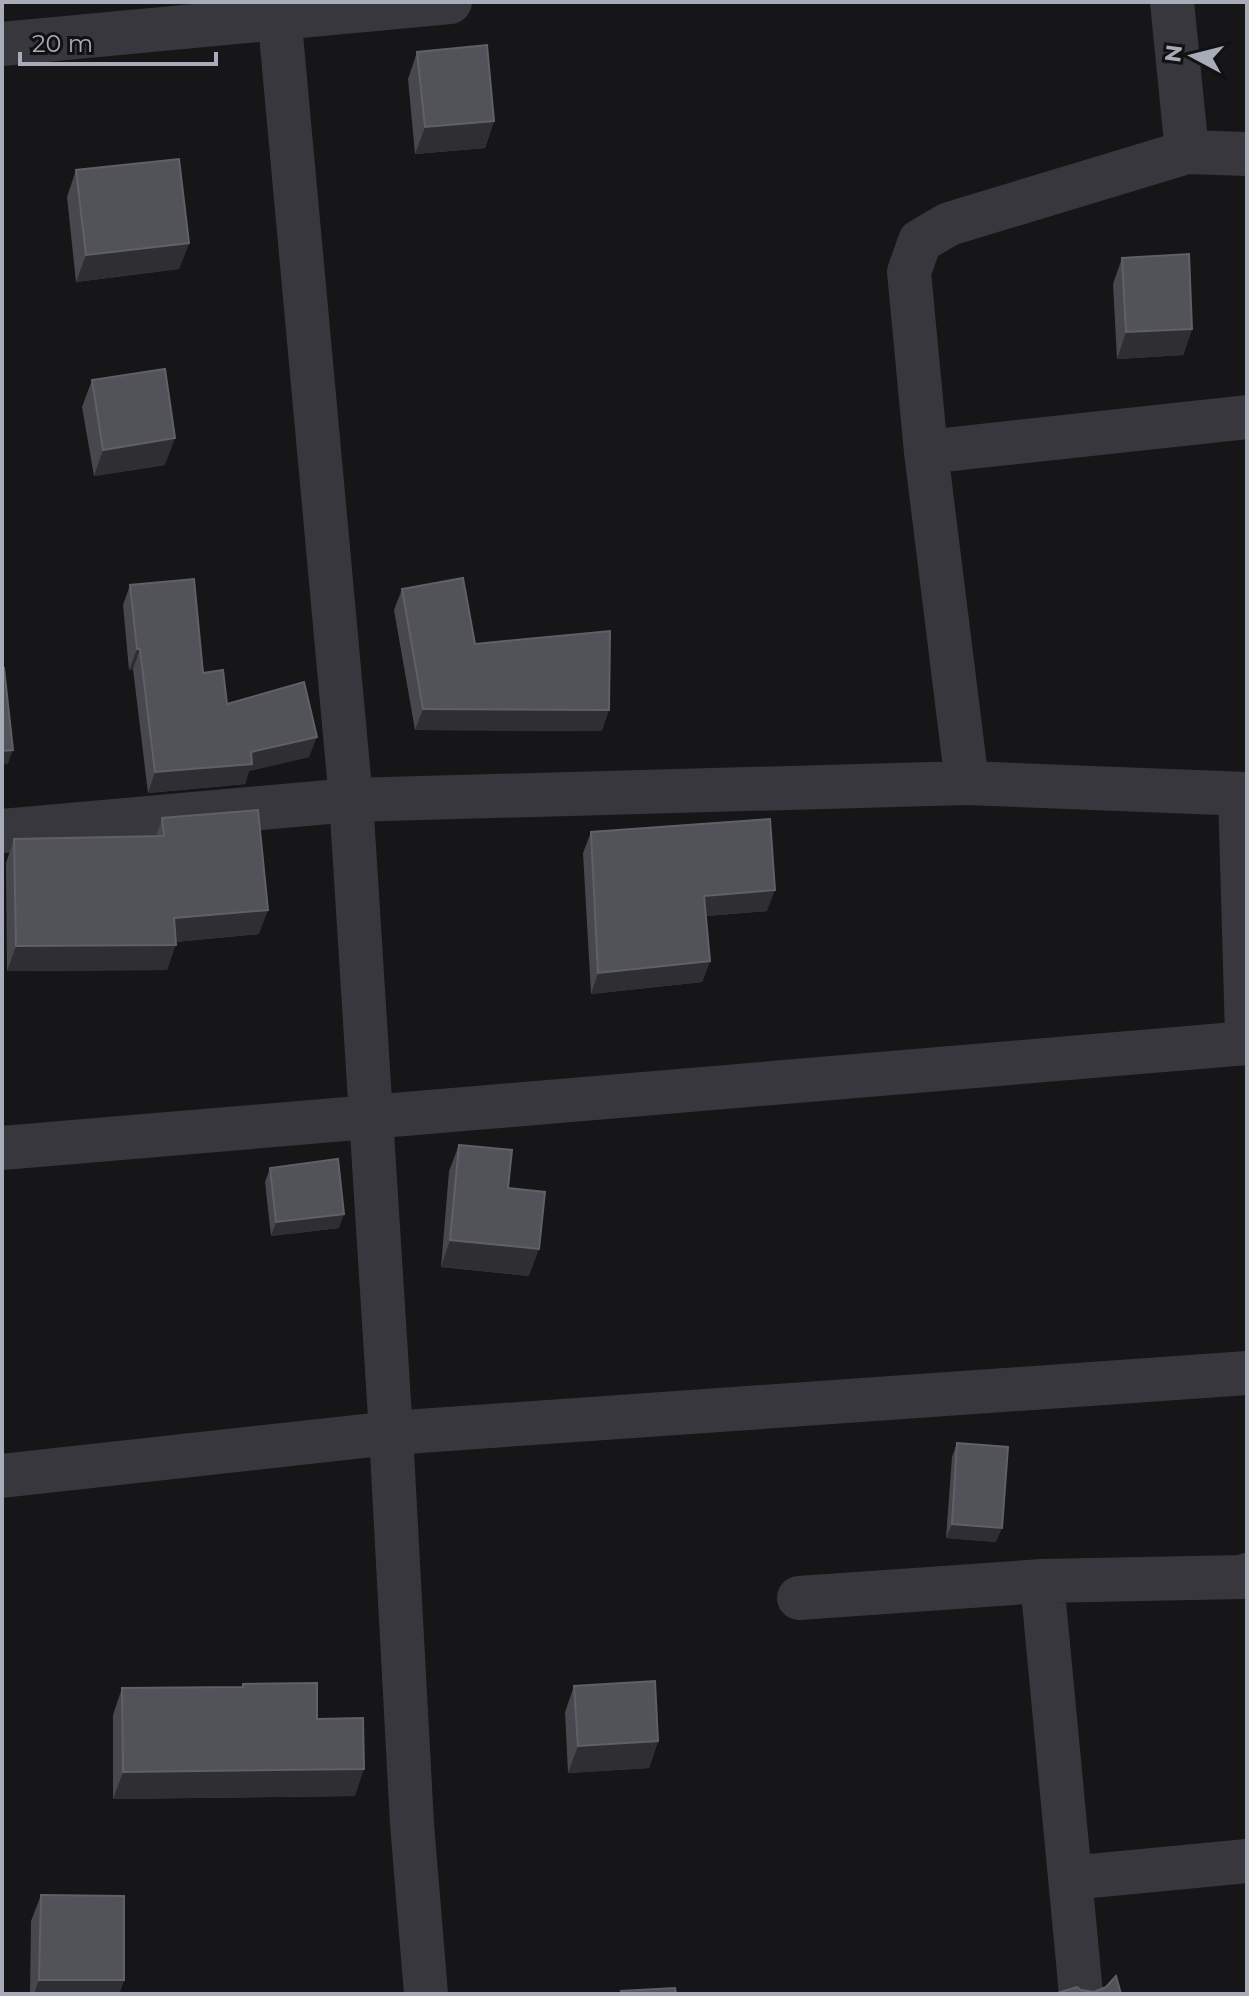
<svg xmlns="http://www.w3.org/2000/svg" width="1249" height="1996" viewBox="0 0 1249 1996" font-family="Montserrat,sans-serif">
<rect width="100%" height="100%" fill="#161618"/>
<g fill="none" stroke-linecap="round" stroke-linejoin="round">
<path stroke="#37373d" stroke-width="44" d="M 278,2 L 351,800 L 391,1433 L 412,1824 L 426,1994
M 2,44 L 450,2
M 1187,152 L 1247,154
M 926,452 L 1247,417
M 967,783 L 926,452 L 909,272 L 920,241 L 949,224 L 1187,152 L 1172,2
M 1240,794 L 1247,1034
M 2,831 L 351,800 L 967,783 L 1247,794
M 2,1148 L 1247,1043
M 2,1476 L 391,1433 L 1247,1373
M 1042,1581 L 1081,1994
M 799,1598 L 1042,1581 L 1243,1577 L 1247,1575
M 1070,1878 L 1247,1861"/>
</g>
<path fill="#47474d" d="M 417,52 L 494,121 L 485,148 L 415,154 L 408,79 Z
M 76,170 L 189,243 L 179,269 L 76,282 L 67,197 Z
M 1122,258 L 1192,329 L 1183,355 L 1117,359 L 1113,284 Z
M 92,380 L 165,465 L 94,476 L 82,407 Z
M 130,585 L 227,704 L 309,757 L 249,771 L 245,784 L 148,793 L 133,669 L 129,670 L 123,605 Z
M 402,589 L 475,644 L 602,731 L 415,730 L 394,610 Z
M 162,818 L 259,934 L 175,942 L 167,970 L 7,971 L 6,863 L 14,839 L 156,836 Z
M 591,832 L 767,911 L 706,916 L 710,961 L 702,982 L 591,994 L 583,853 Z
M 459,1145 L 508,1188 L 529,1276 L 441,1267 L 449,1171 Z
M 270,1168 L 339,1228 L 271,1236 L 265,1182 Z
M 957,1443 L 996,1542 L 946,1538 L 952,1457 Z
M 243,1684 L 317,1719 L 355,1796 L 113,1799 L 113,1715 L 122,1688 L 242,1687 Z
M 574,1686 L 658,1741 L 649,1768 L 568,1773 L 565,1712 Z
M 41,1895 L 124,1980 L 119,1994 L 30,1994 L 31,1921 Z"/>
<path fill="#2f2f33" d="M 494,121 L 485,148 L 415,154 L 425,127 Z
M 189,243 L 179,269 L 76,282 L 86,255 Z
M 1192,329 L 1183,355 L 1117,359 L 1126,332 Z
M 175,438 L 165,465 L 94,476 L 103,450 Z
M 137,649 L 140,649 L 133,669 L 129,670 Z
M 423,709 L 609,710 L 602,731 L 415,730 Z
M 317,737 L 309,757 L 249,771 L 245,784 L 148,793 L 155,772 Z
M 13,750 L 8,764 L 2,765 L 2,751 Z
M 775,890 L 767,911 L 696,917 L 704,896 Z
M 268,910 L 259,934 L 165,943 L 174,918 Z
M 176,945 L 167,970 L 7,971 L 16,946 Z
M 710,961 L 702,982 L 591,994 L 598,973 Z
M 344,1214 L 339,1228 L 271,1236 L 276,1222 Z
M 450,1240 L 539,1249 L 529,1276 L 441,1267 Z
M 952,1524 L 1002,1528 L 996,1542 L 946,1538 Z
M 658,1741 L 649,1768 L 568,1773 L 578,1746 Z
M 364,1769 L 355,1796 L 113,1799 L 123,1772 Z
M 39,1980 L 124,1980 L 119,1994 L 34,1994 Z"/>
<path fill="#525259" stroke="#5f6068" stroke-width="2" d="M 487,45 L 494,121 L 425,127 L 417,52 Z
M 179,159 L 189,243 L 86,255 L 76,170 Z
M 1189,254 L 1192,329 L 1126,332 L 1122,258 Z
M 165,369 L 175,438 L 103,450 L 92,380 Z
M 463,578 L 475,644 L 610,631 L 609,710 L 423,709 L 402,589 Z
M 194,579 L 203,673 L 223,670 L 227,704 L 304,682 L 317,737 L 251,752 L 252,764 L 155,772 L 140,649 L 137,649 L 130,585 Z
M 2,668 L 4,668 L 13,750 L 2,751 Z
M 258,810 L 268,910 L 174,918 L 176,945 L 16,946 L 14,839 L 164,836 L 162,818 Z
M 770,819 L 775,890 L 704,896 L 710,961 L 598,973 L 591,832 Z
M 459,1145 L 512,1150 L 508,1188 L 545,1192 L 539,1249 L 450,1240 Z
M 338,1159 L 344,1214 L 276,1222 L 270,1168 Z
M 957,1443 L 1008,1447 L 1002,1528 L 952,1524 Z
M 655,1681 L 658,1741 L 578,1746 L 574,1686 Z
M 317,1683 L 317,1719 L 363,1718 L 364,1769 L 123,1772 L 122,1688 L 243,1687 L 243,1684 Z
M 41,1895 L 124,1896 L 124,1980 L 39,1980 Z
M 1116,1976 L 1121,1994 L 1054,1994 L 1077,1987 L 1081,1990 L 1094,1992 L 1106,1987 Z
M 675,1988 L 676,1994 L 622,1994 L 621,1991 Z"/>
<rect width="1249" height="1996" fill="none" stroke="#a8abb8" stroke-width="8"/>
<g transform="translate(1193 56) rotate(277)" stroke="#111113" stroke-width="6" paint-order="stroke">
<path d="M0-6L14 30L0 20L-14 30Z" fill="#a8abb8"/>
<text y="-12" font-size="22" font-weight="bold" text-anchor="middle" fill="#a8abb8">N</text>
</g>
<path d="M20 52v12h196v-12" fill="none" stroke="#a8abb8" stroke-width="4"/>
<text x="32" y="52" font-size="24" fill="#a8abb8" stroke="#111113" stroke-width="6" paint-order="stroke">20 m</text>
</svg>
